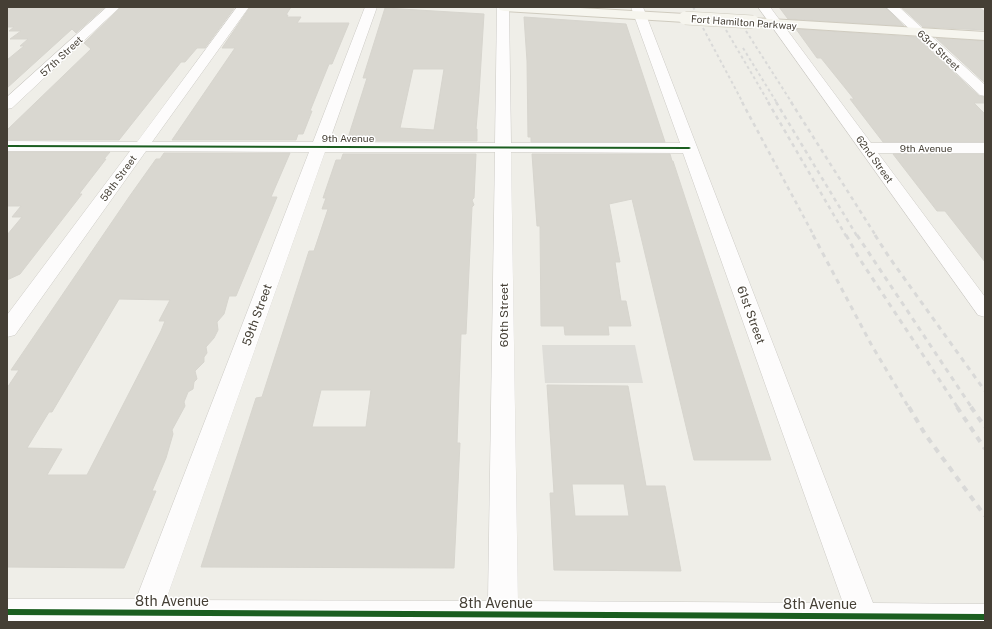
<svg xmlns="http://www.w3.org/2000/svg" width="992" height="629" viewBox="0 0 992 629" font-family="'Public Sans',sans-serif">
<rect width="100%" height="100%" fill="#efeee8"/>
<path fill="#deddd8" d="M 542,345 L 635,345 L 643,383 L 545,383 Z"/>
<path fill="#d9d7d0" stroke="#d7d5ce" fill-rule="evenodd" d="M 7,7 L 105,7 L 76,33 L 72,29 L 7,88 L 7,60 L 24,46 L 20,46 L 28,39 L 10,39 L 21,31 L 9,31 L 14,27 L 7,27 Z
M 121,7 L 235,7 L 205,48 L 197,48 L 185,62 L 181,62 L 119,140 L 7,140 L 7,130 L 91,49 L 84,43 Z
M 250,7 L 291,7 L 286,15 L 288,15 L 287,17 L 301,17 L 297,23 L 349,23 L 332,64 L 329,64 L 310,111 L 312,111 L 303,134 L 298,134 L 296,140 L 172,140 L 235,48 L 222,48 Z
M 779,7 L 885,7 L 904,26 L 788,19 Z
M 901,7 L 979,7 L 985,12 L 985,30 L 923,27 Z
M 385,8 L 484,14 L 479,94 L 476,129 L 477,129 L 477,141 L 347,141 L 367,78 L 363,78 ZM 413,69 L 444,69 L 434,130 L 400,128 Z
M 524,17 L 626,24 L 665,142 L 531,142 L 531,137 L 528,137 L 527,61 Z
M 796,29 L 916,37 L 979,96 L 985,97 L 985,103 L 974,103 L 985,114 L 985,142 L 883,142 L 850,99 L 854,99 L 821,58 L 817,58 Z
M 936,38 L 985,41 L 985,83 Z
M 7,152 L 110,152 L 104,159 L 106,159 L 79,194 L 82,194 L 20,274 L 7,280 L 7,235 L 22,217 L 12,217 L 21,206 L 7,206 Z
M 164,153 L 290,153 L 271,197 L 277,197 L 236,296 L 229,296 L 224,314 L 217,322 L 218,330 L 214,338 L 206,347 L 207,353 L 204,357 L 204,362 L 195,371 L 197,379 L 194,382 L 193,389 L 188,392 L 184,402 L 185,406 L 172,430 L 173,434 L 166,458 L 152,491 L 156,491 L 124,568 L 7,567 L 7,388 L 19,370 L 11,370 L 129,197 L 156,159 L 160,159 ZM 119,299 L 170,300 L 159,321 L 165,321 L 161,331 L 87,475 L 47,475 L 62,449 L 27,448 L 49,412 L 52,412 Z
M 343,154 L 476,154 L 474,198 L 472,200 L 474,205 L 472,207 L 466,334 L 461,334 L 457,443 L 460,443 L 454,568 L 201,567 L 256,398 L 262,397 L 309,251 L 314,251 L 328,209 L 322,209 L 326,198 L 323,198 L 336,160 L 341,160 ZM 321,390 L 371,390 L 366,427 L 312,427 Z
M 532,154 L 670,154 L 672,161 L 673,161 L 771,460 L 694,460 L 632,199 L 609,204 L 620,262 L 615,262 L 621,301 L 626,301 L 631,326 L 608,326 L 609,335 L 565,335 L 564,326 L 541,326 L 540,226 L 537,226 Z
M 893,154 L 985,154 L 985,262 L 945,211 L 937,211 Z
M 547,385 L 628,386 L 646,486 L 665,486 L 681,571 L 554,570 L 550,493 L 554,493 ZM 572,484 L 624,484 L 629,516 L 575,516 Z"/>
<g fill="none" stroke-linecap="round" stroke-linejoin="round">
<defs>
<path id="minor" d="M 107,7 L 120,7 L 12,108 L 7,109 L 7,97 Z
M 237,7 L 249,7 L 152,142 L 313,142 L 365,7 L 377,7 L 329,142 L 495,143 L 497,7 L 509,7 L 511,143 L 680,143 L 631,7 L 643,7 L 873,603 L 985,604 L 985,622 L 7,622 L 7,599 L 136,599 L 309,152 L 146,151 L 15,335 L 7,337 L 7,315 L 130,151 L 7,151 L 7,141 L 137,142 ZM 325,152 L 495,152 L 488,601 L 166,600 ZM 511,152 L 683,153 L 843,603 L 518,601 Z
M 758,7 L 770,7 L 871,143 L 985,143 L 985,153 L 878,153 L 985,297 L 985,317 L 978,315 Z
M 886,7 L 899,7 L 985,85 L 985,96 L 980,95 Z"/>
<path id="secondary" d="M 498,7 L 563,7 L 685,14 L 689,15 L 691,18 L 689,21 L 685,22 L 504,11 L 500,10 Z
M 753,18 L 985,32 L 985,40 L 749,25 L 747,22 L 749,19 Z"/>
</defs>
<use href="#minor" stroke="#cdcbc6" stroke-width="1"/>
<use href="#secondary" stroke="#cfcbbf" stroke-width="2"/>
<use href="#minor" fill="#fdfcfc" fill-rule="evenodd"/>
<use href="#secondary" fill="#f6f5ee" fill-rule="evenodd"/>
<path stroke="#d9d9d8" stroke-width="2" stroke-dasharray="3 3" stroke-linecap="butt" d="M 693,7 L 696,12
M 703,28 L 743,103
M 726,30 L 769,103
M 746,31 L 792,103
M 743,48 L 777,103"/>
<path stroke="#d9d9d8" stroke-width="2.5" stroke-dasharray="4 4" stroke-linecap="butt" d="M 742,102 L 814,236
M 768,102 L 846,236
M 776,102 L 857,236
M 791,102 L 876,236"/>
<path stroke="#d9d9d8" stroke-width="3" stroke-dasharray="5 5" stroke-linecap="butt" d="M 813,235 L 871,344 L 909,408
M 846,235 L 859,258 L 958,408
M 857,235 L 972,408
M 875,235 L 889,257 L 985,391"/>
<path stroke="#d9d9d8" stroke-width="4" stroke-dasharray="6 6" stroke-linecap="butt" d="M 909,407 L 925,434 L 985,516
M 957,407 L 985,449
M 971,407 L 985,427"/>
<defs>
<path id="secondary-bridge" d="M 685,18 L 753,22"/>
</defs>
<use href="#secondary-bridge" stroke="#cfcbbf" stroke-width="14" stroke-linecap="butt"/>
<use href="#secondary-bridge" stroke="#f6f5ee" stroke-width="13"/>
<defs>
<path id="cycleway" d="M 7,145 L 689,147 L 691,148 L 689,149 L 7,147 Z
M 7,609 L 985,614 L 985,620 L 7,615 Z"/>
</defs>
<use href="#cycleway" stroke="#fff" stroke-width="3"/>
<use href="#cycleway" fill="#1b5e20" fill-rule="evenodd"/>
</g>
<g text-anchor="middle" stroke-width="3" stroke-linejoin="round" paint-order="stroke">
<g font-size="10" fill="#453f35" stroke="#fff">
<text transform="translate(744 22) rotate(4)" y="4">Fort Hamilton Parkway</text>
<text transform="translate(939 50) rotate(43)" y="4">63rd Street</text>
<text transform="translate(61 56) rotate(-43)" y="4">57th Street</text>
<text x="348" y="142">9th Avenue</text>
<text x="926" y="152">9th Avenue</text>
<text transform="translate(875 159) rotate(54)" y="4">62nd Street</text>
<text transform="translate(118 178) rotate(-54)" y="4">58th Street</text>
</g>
<g font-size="12" fill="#453f35" stroke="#fff">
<text transform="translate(257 315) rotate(-70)" y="4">59th Street</text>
<text transform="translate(504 315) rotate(-90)" y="4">60th Street</text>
<text transform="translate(751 315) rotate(70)" y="4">61st Street</text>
</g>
<g font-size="14" fill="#453f35" stroke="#fff">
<text x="172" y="606">8th Avenue</text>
<text x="496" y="608">8th Avenue</text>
<text x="820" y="609">8th Avenue</text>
</g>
</g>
<rect width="992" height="629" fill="none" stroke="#453f35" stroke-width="16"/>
</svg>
